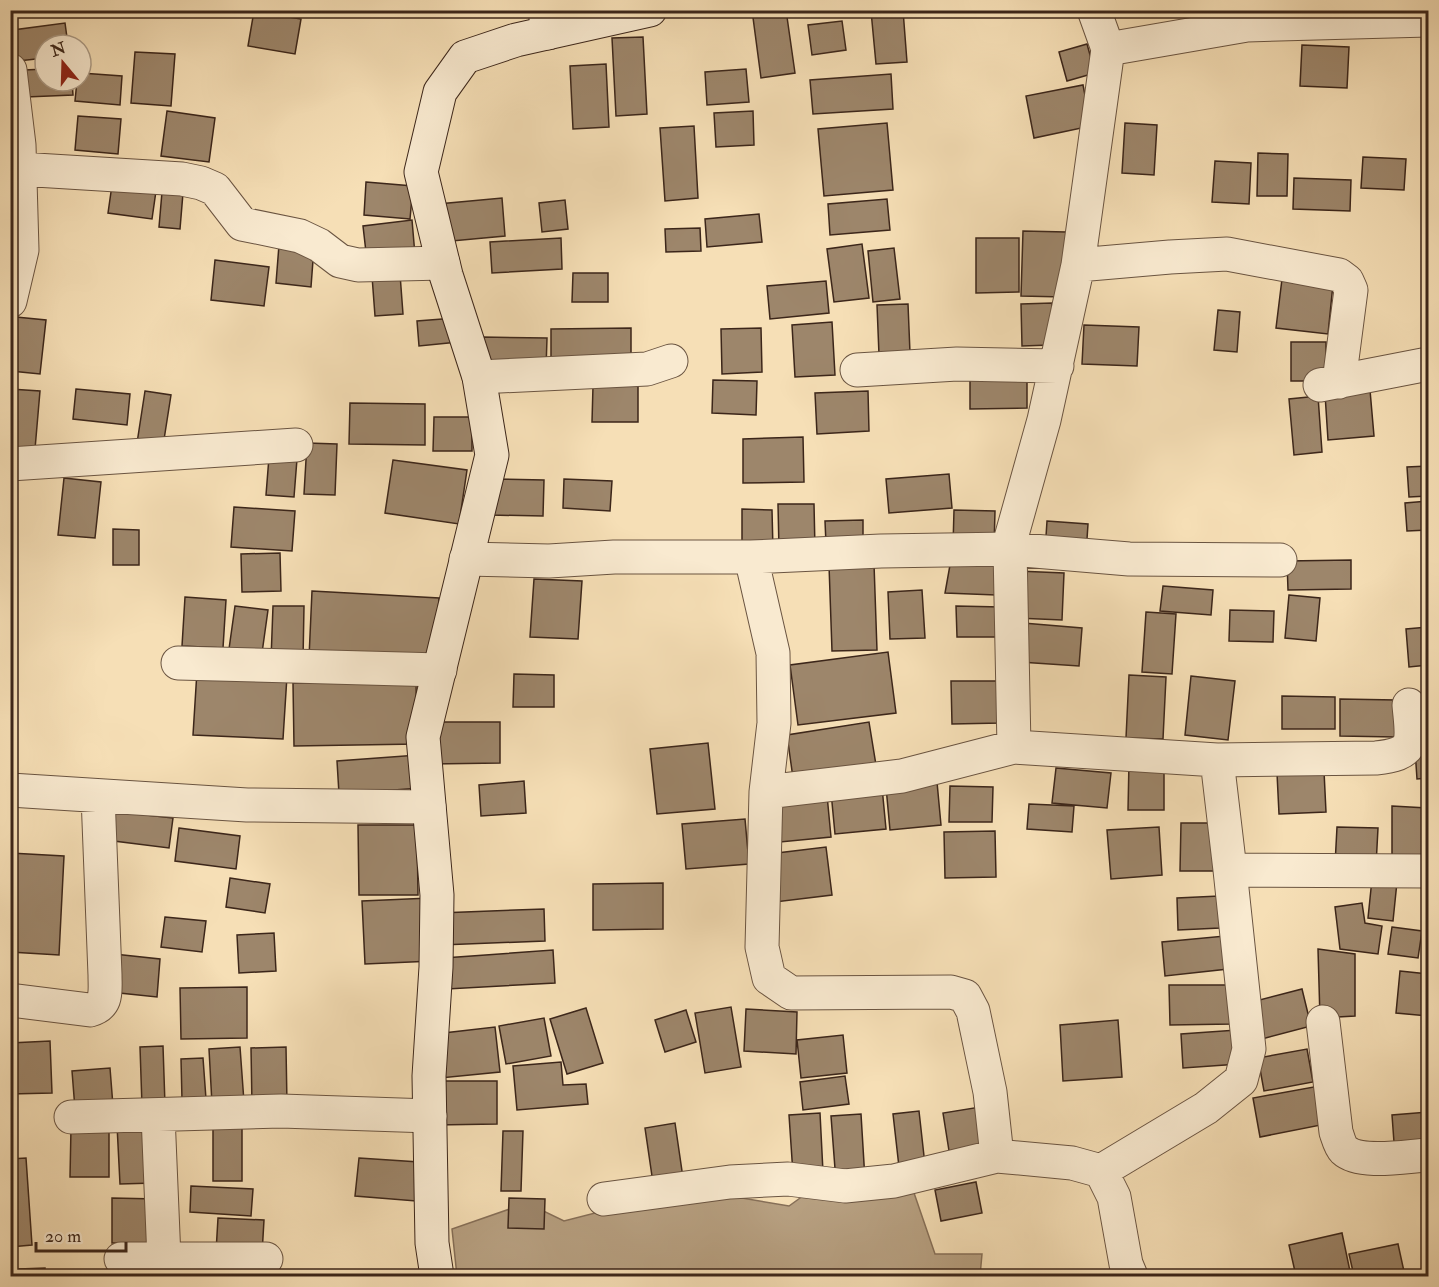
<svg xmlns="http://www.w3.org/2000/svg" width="1439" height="1287" viewBox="0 0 1439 1287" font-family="'IM FELL Double Pica',serif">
<rect width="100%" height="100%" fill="#f6dfb6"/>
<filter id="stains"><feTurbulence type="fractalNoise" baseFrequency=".00333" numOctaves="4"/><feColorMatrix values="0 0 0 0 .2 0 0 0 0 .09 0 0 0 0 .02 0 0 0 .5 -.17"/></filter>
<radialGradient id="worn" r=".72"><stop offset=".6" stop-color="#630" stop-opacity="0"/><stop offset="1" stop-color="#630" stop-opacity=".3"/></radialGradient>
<path fill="#b7a081" stroke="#866f58" stroke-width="1.5" d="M 814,1188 L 913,1190 L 935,1254 L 982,1254 L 980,1276 L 457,1276 L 452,1229 L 527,1203 L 564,1221 L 689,1189 L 789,1206 Z"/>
<path fill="#9d866b" stroke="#3c261a" stroke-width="1.5" d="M 752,10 L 786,10 L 795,73 L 761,78 Z
M 805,10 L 840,10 L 806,16 Z
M 903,10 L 907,62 L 876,64 L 871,11 Z
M 254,11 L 301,19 L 295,54 L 248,46 Z
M 842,21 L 846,50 L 812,55 L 808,25 Z
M 65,23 L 68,45 L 45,45 L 45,58 L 18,61 L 13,30 Z
M 643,37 L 647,114 L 616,116 L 612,38 Z
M 1087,44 L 1095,73 L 1067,81 L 1059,52 Z
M 1302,45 L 1349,47 L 1347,88 L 1300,86 Z
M 135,52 L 175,54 L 171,106 L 131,103 Z
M 606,64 L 609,127 L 573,129 L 570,66 Z
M 45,69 L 45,81 L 72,81 L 73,95 L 26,97 L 25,70 Z
M 746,69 L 749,102 L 707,105 L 705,72 Z
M 81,73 L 122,76 L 120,105 L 75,101 L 77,81 L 81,81 Z
M 891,74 L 893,109 L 813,114 L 810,80 Z
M 1083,85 L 1091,126 L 1034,138 L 1026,96 Z
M 167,111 L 215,118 L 209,162 L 161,156 Z
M 753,111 L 754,145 L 716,147 L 714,113 Z
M 78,116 L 121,119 L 118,154 L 75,150 Z
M 887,123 L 893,190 L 824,196 L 818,129 Z
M 1125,123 L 1157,125 L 1154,175 L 1122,173 Z
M 694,126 L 698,198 L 665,201 L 660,128 Z
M 1258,153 L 1288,154 L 1287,196 L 1257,196 Z
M 1363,157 L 1406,159 L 1404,190 L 1361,188 Z
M 1215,161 L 1251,163 L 1249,204 L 1212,202 Z
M 1294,178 L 1351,180 L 1350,211 L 1293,209 Z
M 366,182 L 413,186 L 410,219 L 364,215 Z
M 112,185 L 156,191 L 152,219 L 108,213 Z
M 162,192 L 183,193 L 180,229 L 159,227 Z
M 502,198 L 505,236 L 441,242 L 438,204 Z
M 887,199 L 890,230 L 830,235 L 828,204 Z
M 565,200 L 568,229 L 542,232 L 539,203 Z
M 759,214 L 762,242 L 707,247 L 705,219 Z
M 412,220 L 415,255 L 367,261 L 363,226 Z
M 700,228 L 701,251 L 666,252 L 665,229 Z
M 1023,231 L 1066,232 L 1064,297 L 1021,296 Z
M 561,238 L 562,269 L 492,273 L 490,242 Z
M 976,238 L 1019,238 L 1019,292 L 976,293 Z
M 862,244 L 869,298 L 834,302 L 827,249 Z
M 279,245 L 314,247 L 311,287 L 276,283 Z
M 894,248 L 900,299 L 873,302 L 868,251 Z
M 1427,249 L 1428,249 L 1428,299 L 1425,298 Z
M 215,260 L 269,267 L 264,306 L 211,300 Z
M 573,273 L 608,273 L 608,302 L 572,302 Z
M 400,274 L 403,314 L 375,316 L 372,276 Z
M 1282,279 L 1333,284 L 1328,334 L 1276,328 Z
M 826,281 L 829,313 L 770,319 L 767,286 Z
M 1052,303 L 1050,345 L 1022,346 L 1021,304 Z
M 908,304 L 910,353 L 879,355 L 877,305 Z
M 1218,310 L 1240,312 L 1237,352 L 1214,350 Z
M 16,317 L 46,320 L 40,374 L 11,371 Z
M 455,318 L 458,342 L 419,346 L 417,321 Z
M 832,322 L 835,375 L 795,377 L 792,325 Z
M 1084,325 L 1139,327 L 1137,366 L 1082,364 Z
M 631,328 L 631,368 L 551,368 L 551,329 Z
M 761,328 L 762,372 L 722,374 L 721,329 Z
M 482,337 L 547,338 L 546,369 L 482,367 Z
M 1291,342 L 1326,342 L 1326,381 L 1291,381 Z
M 713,380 L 757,381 L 756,415 L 712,413 Z
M 970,380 L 1027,380 L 1027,408 L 970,409 Z
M 593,386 L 638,386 L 638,422 L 592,422 Z
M 10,389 L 40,391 L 35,449 L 10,449 Z
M 76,389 L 130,394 L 127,425 L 73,419 Z
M 1370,390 L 1374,436 L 1328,440 L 1325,394 Z
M 145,391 L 171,395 L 163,446 L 137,443 Z
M 868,391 L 869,431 L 817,434 L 815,393 Z
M 1318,396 L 1322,452 L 1294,455 L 1289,399 Z
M 350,403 L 425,404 L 425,445 L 349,444 Z
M 434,417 L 472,417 L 472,451 L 433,451 Z
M 803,437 L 804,482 L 743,483 L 743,439 Z
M 307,443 L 337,444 L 335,495 L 304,494 Z
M 269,457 L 297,459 L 294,497 L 266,495 Z
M 393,460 L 467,470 L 459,524 L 385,513 Z
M 1428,466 L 1428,496 L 1409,497 L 1407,467 Z
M 949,474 L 952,508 L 889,513 L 886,479 Z
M 64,478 L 101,482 L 95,538 L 58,535 Z
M 491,479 L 544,480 L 543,516 L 490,515 Z
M 564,479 L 612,481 L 610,511 L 563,508 Z
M 1428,501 L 1428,530 L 1407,531 L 1405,503 Z
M 778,504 L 814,504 L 815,549 L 779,550 Z
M 234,507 L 295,511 L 292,551 L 231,547 Z
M 742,509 L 772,510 L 773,550 L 742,551 Z
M 954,510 L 995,511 L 994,547 L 953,546 Z
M 863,520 L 863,543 L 826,544 L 825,521 Z
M 1047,521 L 1088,524 L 1086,554 L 1045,552 Z
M 113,529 L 139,530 L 139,565 L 113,565 Z
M 280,553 L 281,591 L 242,592 L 241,554 Z
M 1351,560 L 1351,589 L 1288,590 L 1287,561 Z
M 996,563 L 996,595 L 945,593 L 950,565 Z
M 874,564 L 877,650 L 832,651 L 829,565 Z
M 1017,571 L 1064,573 L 1062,620 L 1015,618 Z
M 534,579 L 582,581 L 578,639 L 530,637 Z
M 1163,586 L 1213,590 L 1211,615 L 1160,611 Z
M 922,590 L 925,638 L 890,639 L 888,592 Z
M 312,591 L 439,598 L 435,665 L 309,658 Z
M 1289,595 L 1320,598 L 1316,641 L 1285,638 Z
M 185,597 L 226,600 L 223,648 L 182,646 Z
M 235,606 L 268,610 L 262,653 L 229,649 Z
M 273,606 L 304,606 L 303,660 L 271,660 Z
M 956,606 L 1001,607 L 1000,637 L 957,637 Z
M 1230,610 L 1274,611 L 1273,642 L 1229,641 Z
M 1146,612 L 1176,614 L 1172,674 L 1142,672 Z
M 1023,623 L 1082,628 L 1079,666 L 1020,662 Z
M 1428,627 L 1428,665 L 1409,667 L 1406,629 Z
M 888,652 L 896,713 L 798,725 L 790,665 Z
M 197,671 L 287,676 L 283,739 L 193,735 Z
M 514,674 L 554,675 L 554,707 L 513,707 Z
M 1129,675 L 1166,677 L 1163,739 L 1126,738 Z
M 1191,676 L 1235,681 L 1228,740 L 1185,735 Z
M 416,681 L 417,744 L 294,746 L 293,683 Z
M 951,681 L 1000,681 L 1001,723 L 952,724 Z
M 1282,696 L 1335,697 L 1335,729 L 1282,729 Z
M 1340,699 L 1396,700 L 1396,737 L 1340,736 Z
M 1428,719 L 1428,778 L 1417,779 L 1413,720 Z
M 431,722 L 500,722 L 500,763 L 431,764 Z
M 869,722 L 876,765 L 793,778 L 787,735 Z
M 708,743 L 715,809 L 657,814 L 650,749 Z
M 418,755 L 421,788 L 339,794 L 337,761 Z
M 1129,762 L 1164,762 L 1164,810 L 1128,810 Z
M 1056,768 L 1111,773 L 1107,808 L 1052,803 Z
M 1324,771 L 1326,812 L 1279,814 L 1277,773 Z
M 524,781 L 526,813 L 481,816 L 479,785 Z
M 937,782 L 941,825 L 890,830 L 886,787 Z
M 950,786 L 993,787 L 992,822 L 949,822 Z
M 882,787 L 886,829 L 835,834 L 831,792 Z
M 827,795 L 831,837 L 780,842 L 775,800 Z
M 1029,804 L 1074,806 L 1072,832 L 1027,829 Z
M 1392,806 L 1427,808 L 1428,855 L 1392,855 Z
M 110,811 L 173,818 L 169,848 L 106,840 Z
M 745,819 L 749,864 L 686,869 L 682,824 Z
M 1181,823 L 1216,823 L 1216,871 L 1180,871 Z
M 358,825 L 417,825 L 418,895 L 359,895 Z
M 1159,827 L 1162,875 L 1111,879 L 1107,830 Z
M 1337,827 L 1378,828 L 1376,866 L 1335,865 Z
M 179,828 L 240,836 L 236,869 L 175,861 Z
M 995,831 L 996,877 L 945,878 L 944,832 Z
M 826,847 L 832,895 L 775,902 L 769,854 Z
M 10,853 L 64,856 L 59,955 L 10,952 Z
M 230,878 L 270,884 L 265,913 L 226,907 Z
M 1372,879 L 1397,882 L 1393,921 L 1368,918 Z
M 663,883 L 663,929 L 593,930 L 593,884 Z
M 1219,896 L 1220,928 L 1178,930 L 1177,898 Z
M 430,898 L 433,961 L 365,964 L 362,901 Z
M 1362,903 L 1365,923 L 1382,926 L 1378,954 L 1340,949 L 1335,907 Z
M 544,909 L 545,941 L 441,945 L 439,913 Z
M 165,917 L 206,921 L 202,952 L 161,947 Z
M 1392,927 L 1422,931 L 1418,958 L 1388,954 Z
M 274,933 L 276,971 L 239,973 L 237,935 Z
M 1225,936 L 1228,969 L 1165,976 L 1162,942 Z
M 1318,949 L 1355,954 L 1355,1016 L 1320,1018 Z
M 553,950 L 555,983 L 447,989 L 444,958 Z
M 114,954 L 160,959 L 157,997 L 110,992 Z
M 1400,971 L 1428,974 L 1428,1016 L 1396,1013 Z
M 1169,985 L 1232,985 L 1232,1024 L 1170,1025 Z
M 247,987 L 247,1038 L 181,1039 L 180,988 Z
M 1302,989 L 1311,1026 L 1258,1040 L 1248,1003 Z
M 731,1007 L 741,1067 L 705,1073 L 695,1013 Z
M 586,1008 L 603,1063 L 567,1074 L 550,1019 Z
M 746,1009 L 797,1012 L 796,1054 L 744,1051 Z
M 686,1010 L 696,1042 L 665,1052 L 655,1020 Z
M 544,1018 L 551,1056 L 506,1064 L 499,1026 Z
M 1118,1020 L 1122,1077 L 1063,1081 L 1060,1025 Z
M 495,1027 L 500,1072 L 440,1078 L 435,1034 Z
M 1237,1030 L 1239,1064 L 1183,1068 L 1181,1034 Z
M 843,1035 L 847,1073 L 801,1078 L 797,1040 Z
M 50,1041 L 52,1093 L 10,1094 L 10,1043 Z
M 163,1046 L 165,1105 L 142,1106 L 140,1047 Z
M 240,1047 L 244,1102 L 212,1104 L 209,1049 Z
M 286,1047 L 287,1105 L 252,1106 L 251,1048 Z
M 1307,1049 L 1313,1082 L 1264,1091 L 1258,1058 Z
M 203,1058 L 206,1099 L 182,1100 L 181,1059 Z
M 561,1062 L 563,1085 L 586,1084 L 588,1104 L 517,1110 L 513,1066 Z
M 110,1068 L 113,1106 L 75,1109 L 72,1071 Z
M 845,1076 L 849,1104 L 803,1110 L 800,1082 Z
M 435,1081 L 497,1081 L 497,1124 L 435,1125 Z
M 1319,1086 L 1326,1124 L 1260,1137 L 1253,1098 Z
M 980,1107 L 987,1151 L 950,1157 L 943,1113 Z
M 919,1111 L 925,1165 L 899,1167 L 893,1114 Z
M 1428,1112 L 1428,1153 L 1395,1156 L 1392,1115 Z
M 820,1113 L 823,1172 L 793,1174 L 789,1115 Z
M 861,1114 L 865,1180 L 836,1182 L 831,1116 Z
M 213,1120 L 242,1120 L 242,1181 L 213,1181 Z
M 675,1123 L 683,1178 L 653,1183 L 645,1128 Z
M 153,1124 L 154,1183 L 120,1184 L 117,1125 Z
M 71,1128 L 109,1128 L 109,1177 L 70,1177 Z
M 503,1131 L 523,1131 L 521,1191 L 501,1191 Z
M 26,1158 L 32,1245 L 10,1247 L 10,1159 Z
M 359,1158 L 419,1162 L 416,1201 L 355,1196 Z
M 976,1182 L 982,1213 L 941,1221 L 935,1190 Z
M 191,1186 L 253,1189 L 251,1216 L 190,1212 Z
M 112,1198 L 157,1199 L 157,1243 L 112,1243 Z
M 509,1198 L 545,1199 L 544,1229 L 508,1228 Z
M 218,1218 L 264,1220 L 262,1254 L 216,1252 Z
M 1342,1233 L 1351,1276 L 1296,1276 L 1289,1245 Z
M 1398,1244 L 1405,1276 L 1354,1276 L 1349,1254 Z
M 45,1268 L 45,1276 L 19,1276 L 19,1269 Z"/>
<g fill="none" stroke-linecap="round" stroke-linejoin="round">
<defs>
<path id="street" d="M 545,10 L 548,33
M 1094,10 L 1108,49
M 1428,20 L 1247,25 L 1108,49 L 1078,265 L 1044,420 L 1011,538 L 1010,549 L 1014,747 L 1217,760 L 1230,870 L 1428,871
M 10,70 L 19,145 L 22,250 L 10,301
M 19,169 L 182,179 L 201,183 L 215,189 L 242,224 L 300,236 L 319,245 L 340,261 L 358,265 L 443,263
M 1078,265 L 1170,257 L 1227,254 L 1339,275 L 1347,281 L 1351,290 L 1339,382
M 857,370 L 957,364 L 1057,366
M 479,377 L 647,369 L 671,361
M 1320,385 L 1428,364
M 10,464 L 296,445
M 751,557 L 773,653 L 774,723 L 766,792
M 466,559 L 549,561 L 614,557 L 751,557 L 881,551 L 1010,549 L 1129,559 L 1280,560
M 178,663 L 440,670
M 1014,747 L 902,776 L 766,792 L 762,947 L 769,978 L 791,993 L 951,992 L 965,996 L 973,1011 L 990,1092 L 997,1156 L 1072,1163 L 1101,1171 L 1114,1197 L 1126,1264 L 1131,1276
M 1217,760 L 1376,758 C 1418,754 1412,740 1409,705
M 10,790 L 247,805 L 429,807
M 10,1000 L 90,1010 C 108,1005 105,992 105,975 L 98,796
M 1323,1022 L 1336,1132 C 1338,1138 1340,1146 1344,1150 C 1360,1165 1407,1156 1428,1155
M 158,1115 L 164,1259
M 71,1117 L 281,1111 L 430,1116
M 1101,1171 L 1206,1108 L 1241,1080 L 1249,1049 L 1230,870
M 604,1199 L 730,1182 L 788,1179 L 845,1186 L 894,1181 L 997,1156
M 121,1259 L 266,1259"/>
<path id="secondary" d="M 437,1276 L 432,1243 L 429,1076 L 436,967 L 437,895 L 423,737 L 492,455 L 479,377 L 446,275 L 421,172 L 440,92 L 465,57 L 516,40 L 650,10"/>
</defs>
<use href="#street" stroke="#6a5441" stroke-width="35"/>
<use href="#secondary" stroke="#3c261a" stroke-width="35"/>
<use href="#street" stroke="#f9ead0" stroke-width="33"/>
<use href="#secondary" stroke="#f9ead0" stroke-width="33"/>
</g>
<rect width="1439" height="1287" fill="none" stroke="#f6dfb6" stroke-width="36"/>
<rect x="12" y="12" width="1415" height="1263" fill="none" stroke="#3c261a" stroke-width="3"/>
<rect x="18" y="18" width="1403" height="1251" fill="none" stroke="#3c261a" stroke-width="1.5"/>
<g transform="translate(63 63) rotate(341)"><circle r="28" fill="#f9ead0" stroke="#ad9c87" stroke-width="1.5"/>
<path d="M0-4.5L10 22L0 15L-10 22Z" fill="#8f2418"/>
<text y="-9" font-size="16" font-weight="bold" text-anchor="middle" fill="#3c261a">N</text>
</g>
<path d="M36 1242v9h90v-9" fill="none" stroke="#3c261a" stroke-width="3"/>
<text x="45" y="1242" font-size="18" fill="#3c261a" stroke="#f9ead0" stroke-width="4.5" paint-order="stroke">20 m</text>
<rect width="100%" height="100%" filter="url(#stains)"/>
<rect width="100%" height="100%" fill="url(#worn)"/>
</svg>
